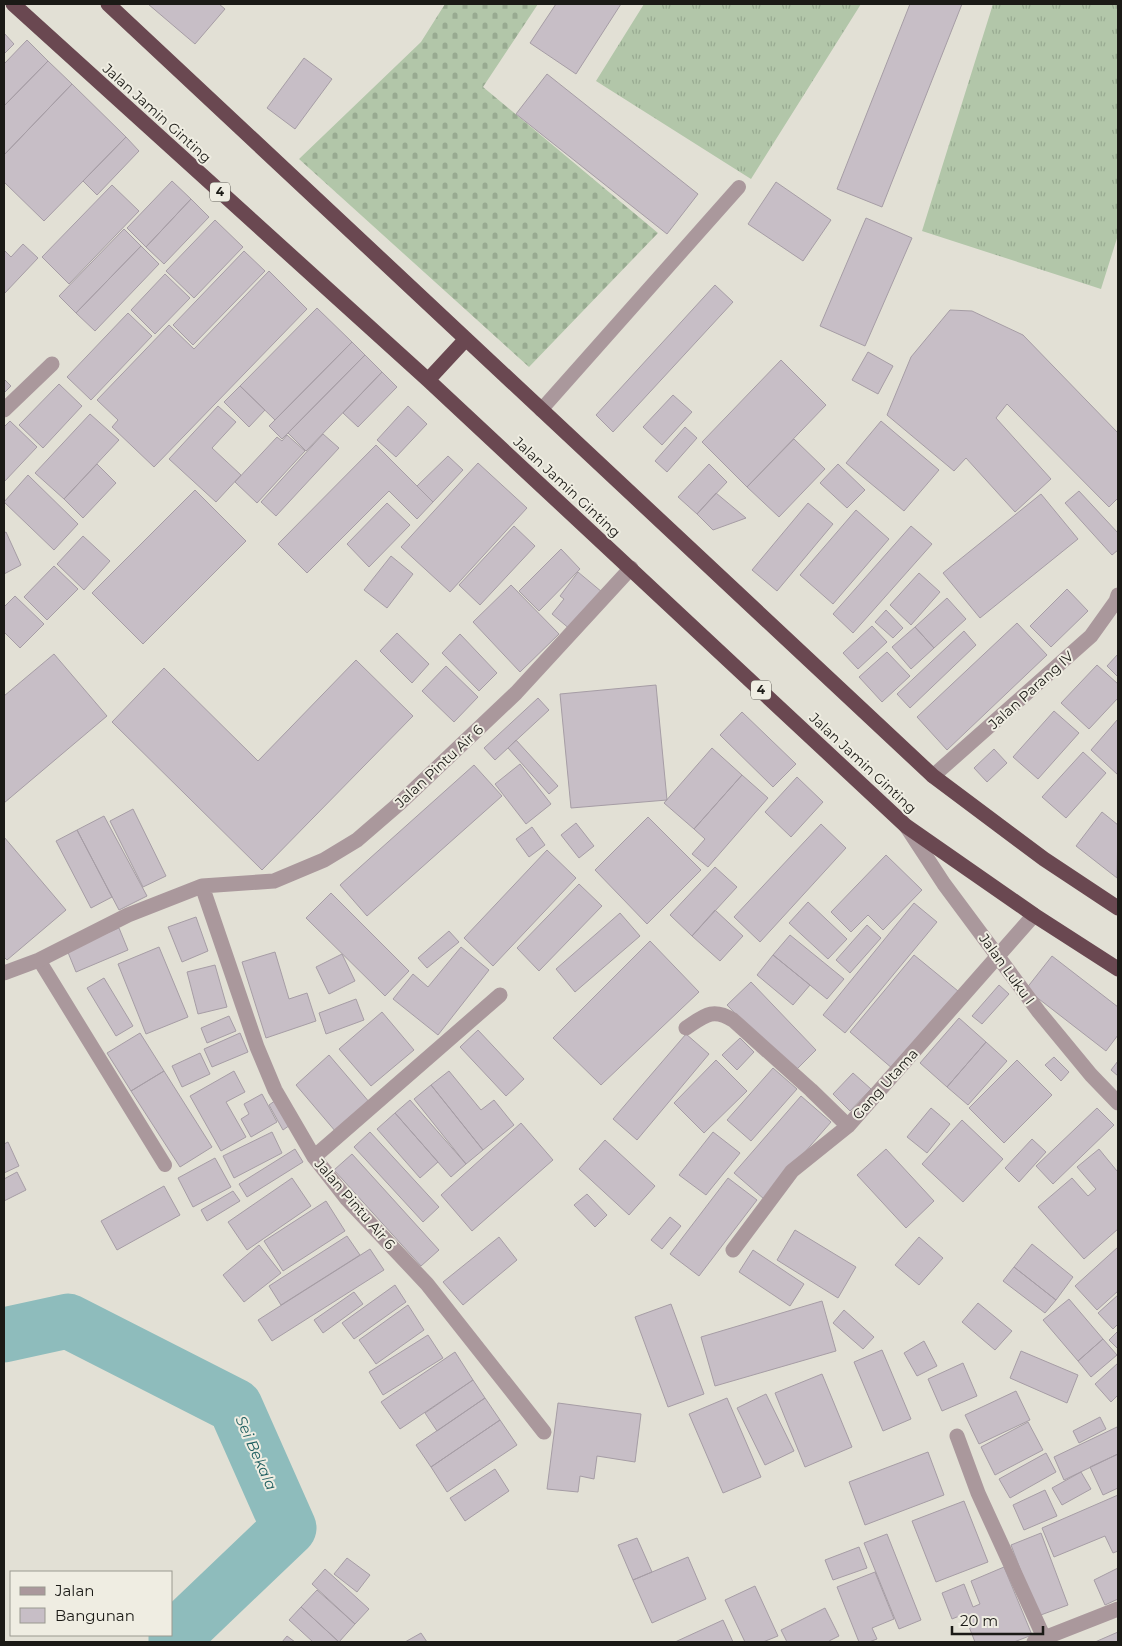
<svg xmlns="http://www.w3.org/2000/svg" width="1122" height="1646" viewBox="0 0 1122 1646" font-family="Montserrat,sans-serif">
<defs>
<pattern id="grass-tufts" width="24" height="20" patternUnits="userSpaceOnUse" patternTransform="scale(1.25)"><rect width="24" height="20" fill="#b2c6a9"/><path d="M3 7l-1-3M5 7V3M7 7l1-3M15 17l-1-3M17 17v-4M19 17l1-3" fill="none" stroke="#98aa91"/></pattern>
<pattern id="cemetery-stones" width="16" height="16" patternUnits="userSpaceOnUse" patternTransform="scale(1.25)"><rect width="16" height="16" fill="#b2c6a9"/><path d="M2 7V4a2 2 0 0 1 4 0v3zM10 15v-3a2 2 0 0 1 4 0v3z" fill="#98aa91"/></pattern>
</defs>
<rect width="100%" height="100%" fill="#e2e0d5"/>
<path fill="url(#grass-tufts)" d="M 644,4 L 861,4 L 751,179 L 596,81 Z
M 993,4 L 1118,4 L 1118,235 L 1101,289 L 922,231 Z"/>
<path fill="url(#cemetery-stones)" d="M 445,4 L 538,4 L 483,87 L 658,233 L 529,367 L 299,159 L 421,42 Z"/>
<g fill="none" stroke-linecap="round" stroke-linejoin="round">
<path stroke="#8ebcbc" stroke-width="55" d="M 4,1335 L 68,1321 L 235,1406 L 289,1528 L 176,1636 L 176,1642"/>
</g>
<path fill="#c7bec6" stroke="#a69da5" d="M 148,4 L 219,4 L 225,9 L 195,44 Z
M 556,4 L 621,4 L 576,74 L 530,43 Z
M 910,4 L 962,4 L 882,207 L 837,189 Z
M 4,33 L 14,44 L 4,54 Z
M 27,40 L 48,61 L 4,106 L 4,64 Z
M 304,58 L 332,79 L 295,129 L 267,108 Z
M 48,61 L 72,84 L 4,155 L 4,106 Z
M 547,74 L 698,194 L 667,234 L 516,114 Z
M 72,84 L 126,137 L 44,221 L 4,182 L 4,155 Z
M 126,137 L 139,151 L 97,195 L 83,181 Z
M 172,181 L 191,199 L 146,247 L 127,228 Z
M 776,182 L 831,220 L 803,261 L 748,224 Z
M 112,185 L 139,211 L 69,284 L 42,257 Z
M 191,199 L 209,217 L 164,264 L 146,247 Z
M 866,218 L 912,238 L 865,346 L 820,326 Z
M 215,220 L 243,247 L 194,298 L 166,271 Z
M 124,229 L 141,246 L 76,313 L 59,296 Z
M 23,244 L 38,258 L 4,294 L 4,250 L 11,257 Z
M 141,246 L 159,264 L 95,331 L 76,313 Z
M 244,251 L 265,271 L 193,345 L 173,325 Z
M 269,271 L 307,309 L 154,467 L 112,427 L 118,420 L 97,400 L 169,325 L 194,349 Z
M 165,274 L 190,298 L 155,334 L 131,310 Z
M 715,285 L 733,302 L 613,432 L 596,415 Z
M 317,308 L 352,342 L 275,420 L 240,386 Z
M 950,310 L 972,311 L 1023,335 L 1118,433 L 1118,498 L 1109,507 L 1007,404 L 996,418 L 1051,479 L 1015,512 L 966,458 L 954,471 L 887,415 L 911,357 Z
M 128,313 L 152,336 L 91,400 L 67,377 Z
M 352,342 L 365,355 L 282,439 L 269,426 Z
M 868,352 L 893,366 L 878,394 L 852,380 Z
M 365,355 L 382,372 L 306,451 L 288,433 Z
M 781,360 L 826,405 L 747,487 L 702,442 Z
M 382,372 L 397,387 L 358,427 L 343,413 Z
M 4,379 L 11,386 L 4,393 Z
M 59,384 L 82,406 L 43,448 L 19,425 Z
M 240,386 L 265,410 L 249,427 L 224,402 Z
M 673,395 L 692,412 L 662,445 L 643,427 Z
M 218,406 L 236,422 L 212,448 L 241,475 L 216,502 L 169,459 Z
M 408,406 L 427,424 L 396,457 L 377,440 Z
M 90,414 L 119,440 L 64,499 L 35,473 Z
M 10,421 L 37,447 L 4,482 L 4,427 Z
M 881,421 L 939,470 L 904,511 L 846,463 Z
M 685,427 L 697,438 L 667,472 L 655,461 Z
M 323,434 L 339,448 L 276,516 L 261,502 Z
M 287,435 L 305,451 L 257,503 L 235,482 L 277,437 L 282,441 Z
M 794,439 L 825,469 L 779,517 L 747,487 Z
M 376,445 L 433,502 L 417,519 L 389,491 L 307,573 L 278,544 Z
M 448,456 L 463,470 L 433,502 L 417,486 Z
M 478,463 L 527,508 L 450,592 L 401,547 Z
M 97,464 L 116,483 L 83,518 L 64,499 Z
M 709,464 L 727,482 L 697,514 L 678,497 Z
M 838,464 L 865,490 L 847,508 L 820,483 Z
M 28,475 L 78,524 L 54,550 L 4,502 Z
M 195,490 L 246,541 L 143,644 L 92,593 Z
M 1079,491 L 1118,533 L 1118,550 L 1112,555 L 1065,503 Z
M 716,493 L 746,518 L 713,530 L 697,514 Z
M 1041,494 L 1078,539 L 980,618 L 943,573 Z
M 387,503 L 410,525 L 369,567 L 347,544 Z
M 808,503 L 833,524 L 777,591 L 752,570 Z
M 856,510 L 889,539 L 833,604 L 800,575 Z
M 514,526 L 535,546 L 480,605 L 459,585 Z
M 911,526 L 932,544 L 853,633 L 833,614 Z
M 6,532 L 21,565 L 4,574 L 4,533 Z
M 83,536 L 110,561 L 84,590 L 57,564 Z
M 561,549 L 580,569 L 539,611 L 519,591 Z
M 391,556 L 413,574 L 387,608 L 364,590 Z
M 54,566 L 78,589 L 47,620 L 24,597 Z
M 578,572 L 602,592 L 571,630 L 552,614 L 564,599 L 560,596 Z
M 919,573 L 940,592 L 911,625 L 890,605 Z
M 511,585 L 559,634 L 520,672 L 473,622 Z
M 1067,589 L 1088,611 L 1051,647 L 1030,626 Z
M 15,596 L 44,624 L 20,648 L 4,632 L 4,607 Z
M 947,598 L 966,619 L 934,648 L 915,627 Z
M 886,610 L 903,628 L 893,638 L 875,622 Z
M 1017,623 L 1047,655 L 947,750 L 917,717 Z
M 872,626 L 887,642 L 858,669 L 843,653 Z
M 915,627 L 934,648 L 911,669 L 892,647 Z
M 964,631 L 976,645 L 910,708 L 897,694 Z
M 397,633 L 429,664 L 412,683 L 380,651 Z
M 460,634 L 497,673 L 479,691 L 442,653 Z
M 887,652 L 910,676 L 882,702 L 859,677 Z
M 54,654 L 107,716 L 4,803 L 4,696 Z
M 1118,654 L 1118,677 L 1107,666 Z
M 356,660 L 413,716 L 262,870 L 112,722 L 164,668 L 258,761 Z
M 1097,665 L 1118,684 L 1118,698 L 1089,729 L 1061,703 Z
M 446,666 L 478,697 L 454,722 L 422,691 Z
M 656,685 L 667,800 L 571,808 L 560,694 Z
M 538,698 L 549,710 L 495,760 L 484,748 Z
M 1054,711 L 1079,733 L 1038,779 L 1013,757 Z
M 742,712 L 796,764 L 773,787 L 720,735 Z
M 1118,719 L 1118,775 L 1091,750 Z
M 516,740 L 558,786 L 549,794 L 508,748 Z
M 712,748 L 742,775 L 694,829 L 664,803 Z
M 994,749 L 1007,763 L 987,782 L 974,768 Z
M 1083,752 L 1106,773 L 1066,818 L 1042,797 Z
M 520,764 L 551,804 L 526,824 L 495,784 Z
M 474,765 L 502,796 L 367,916 L 340,885 Z
M 742,775 L 768,798 L 708,867 L 692,854 L 705,839 L 694,829 Z
M 797,777 L 823,802 L 791,837 L 765,812 Z
M 133,809 L 166,876 L 143,887 L 110,821 Z
M 1102,812 L 1118,825 L 1117,878 L 1076,846 Z
M 104,816 L 147,896 L 119,910 L 77,830 Z
M 648,817 L 701,870 L 647,924 L 595,870 Z
M 576,823 L 594,846 L 579,858 L 561,835 Z
M 821,824 L 846,848 L 760,942 L 734,917 Z
M 532,827 L 545,845 L 529,857 L 516,839 Z
M 77,830 L 112,897 L 91,908 L 56,841 Z
M 4,837 L 66,910 L 7,960 L 4,957 Z
M 547,850 L 576,878 L 493,966 L 464,938 Z
M 886,855 L 922,890 L 883,930 L 868,915 L 851,932 L 831,912 Z
M 715,867 L 737,887 L 692,936 L 670,915 Z
M 579,884 L 602,906 L 539,971 L 517,948 Z
M 331,893 L 409,971 L 385,996 L 306,918 Z
M 808,902 L 847,939 L 828,959 L 789,923 Z
M 914,903 L 937,922 L 845,1033 L 823,1015 Z
M 715,910 L 743,936 L 720,961 L 692,936 Z
M 620,913 L 640,936 L 575,992 L 556,969 Z
M 196,917 L 208,951 L 182,962 L 168,927 Z
M 867,925 L 881,938 L 850,973 L 836,960 Z
M 119,928 L 128,950 L 76,972 L 67,950 Z
M 449,931 L 459,942 L 427,968 L 418,958 Z
M 790,935 L 844,979 L 827,999 L 773,955 Z
M 650,941 L 699,992 L 601,1085 L 553,1038 Z
M 159,947 L 188,1017 L 146,1034 L 118,964 Z
M 461,947 L 489,970 L 438,1035 L 393,999 L 413,974 L 428,987 Z
M 275,952 L 289,999 L 307,993 L 316,1021 L 266,1038 L 242,962 Z
M 342,954 L 355,981 L 329,994 L 316,967 Z
M 773,955 L 810,985 L 793,1005 L 757,975 Z
M 914,955 L 958,991 L 893,1069 L 850,1032 Z
M 1052,956 L 1118,1007 L 1118,1035 L 1106,1051 L 1026,989 Z
M 215,965 L 227,1007 L 198,1014 L 187,972 Z
M 104,978 L 133,1026 L 116,1036 L 87,988 Z
M 751,982 L 816,1050 L 793,1073 L 727,1005 Z
M 999,985 L 1009,994 L 982,1024 L 972,1016 Z
M 356,999 L 364,1020 L 326,1034 L 319,1013 Z
M 382,1012 L 414,1050 L 371,1086 L 339,1049 Z
M 229,1016 L 236,1031 L 207,1043 L 201,1028 Z
M 959,1018 L 986,1042 L 947,1087 L 920,1063 Z
M 478,1030 L 524,1079 L 506,1096 L 460,1047 Z
M 140,1033 L 164,1071 L 131,1091 L 107,1053 Z
M 240,1033 L 248,1052 L 212,1067 L 204,1049 Z
M 686,1034 L 709,1054 L 637,1140 L 613,1119 Z
M 740,1038 L 754,1052 L 737,1070 L 722,1055 Z
M 986,1042 L 1007,1061 L 968,1105 L 947,1087 Z
M 200,1053 L 210,1074 L 182,1087 L 172,1066 Z
M 329,1055 L 370,1103 L 336,1132 L 296,1085 Z
M 1054,1057 L 1069,1072 L 1061,1081 L 1045,1065 Z
M 716,1060 L 747,1091 L 704,1133 L 674,1103 Z
M 1017,1060 L 1052,1095 L 1004,1143 L 969,1108 Z
M 1118,1061 L 1118,1076 L 1111,1070 Z
M 773,1068 L 797,1089 L 751,1141 L 727,1120 Z
M 164,1071 L 212,1147 L 180,1167 L 131,1091 Z
M 234,1071 L 245,1092 L 226,1102 L 246,1137 L 221,1151 L 190,1096 Z
M 449,1071 L 481,1110 L 494,1100 L 514,1125 L 483,1150 L 431,1085 Z
M 853,1073 L 871,1089 L 850,1111 L 833,1094 Z
M 431,1085 L 483,1150 L 466,1164 L 414,1099 Z
M 262,1094 L 277,1122 L 251,1137 L 241,1119 L 249,1114 L 244,1104 Z
M 801,1096 L 831,1122 L 764,1199 L 734,1173 Z
M 276,1100 L 290,1125 L 283,1130 L 269,1105 Z
M 410,1100 L 466,1164 L 451,1177 L 395,1113 Z
M 931,1108 L 950,1124 L 927,1153 L 907,1137 Z
M 1097,1108 L 1114,1125 L 1053,1184 L 1036,1166 Z
M 395,1113 L 438,1162 L 420,1178 L 377,1129 Z
M 962,1120 L 1003,1159 L 963,1202 L 922,1164 Z
M 521,1123 L 553,1160 L 472,1231 L 441,1195 Z
M 272,1132 L 282,1153 L 234,1178 L 223,1156 Z
M 370,1132 L 439,1207 L 423,1222 L 354,1147 Z
M 713,1132 L 740,1153 L 706,1195 L 679,1175 Z
M 1032,1139 L 1046,1152 L 1019,1182 L 1005,1168 Z
M 605,1140 L 655,1186 L 629,1215 L 579,1169 Z
M 8,1142 L 19,1166 L 4,1173 L 4,1144 Z
M 295,1149 L 303,1162 L 247,1197 L 239,1184 Z
M 886,1149 L 934,1201 L 906,1228 L 857,1175 Z
M 1099,1149 L 1117,1171 L 1118,1170 L 1118,1229 L 1084,1259 L 1038,1207 L 1072,1178 L 1088,1196 L 1096,1189 L 1077,1167 Z
M 352,1154 L 439,1250 L 421,1266 L 334,1170 Z
M 215,1158 L 231,1187 L 193,1207 L 178,1178 Z
M 17,1172 L 26,1190 L 4,1201 L 4,1179 Z
M 292,1178 L 311,1206 L 247,1250 L 228,1222 Z
M 728,1178 L 757,1200 L 699,1276 L 670,1254 Z
M 164,1186 L 180,1215 L 117,1250 L 101,1221 Z
M 233,1191 L 240,1201 L 207,1221 L 201,1210 Z
M 587,1194 L 607,1215 L 595,1227 L 574,1205 Z
M 326,1201 L 345,1231 L 283,1271 L 264,1241 Z
M 670,1217 L 681,1226 L 662,1249 L 651,1240 Z
M 795,1230 L 856,1267 L 838,1298 L 777,1260 Z
M 347,1236 L 360,1255 L 281,1305 L 269,1286 Z
M 499,1237 L 517,1260 L 463,1305 L 443,1282 Z
M 919,1237 L 943,1258 L 919,1285 L 895,1265 Z
M 1032,1244 L 1073,1277 L 1056,1300 L 1014,1267 Z
M 259,1245 L 281,1273 L 244,1302 L 223,1275 Z
M 1118,1247 L 1118,1291 L 1097,1310 L 1075,1286 Z
M 370,1249 L 384,1270 L 272,1341 L 258,1320 Z
M 753,1250 L 804,1284 L 790,1306 L 739,1272 Z
M 1014,1267 L 1056,1300 L 1045,1313 L 1003,1281 Z
M 395,1285 L 406,1302 L 354,1339 L 342,1323 Z
M 354,1292 L 363,1304 L 323,1333 L 314,1320 Z
M 1118,1295 L 1118,1324 L 1113,1329 L 1098,1313 Z
M 1069,1299 L 1103,1339 L 1078,1361 L 1043,1320 Z
M 822,1301 L 836,1351 L 715,1386 L 701,1337 Z
M 978,1303 L 1012,1331 L 995,1350 L 962,1322 Z
M 671,1304 L 704,1394 L 668,1407 L 635,1317 Z
M 408,1305 L 424,1330 L 376,1364 L 359,1340 Z
M 844,1310 L 874,1337 L 863,1349 L 833,1323 Z
M 1118,1331 L 1118,1349 L 1109,1340 Z
M 428,1335 L 443,1358 L 383,1395 L 369,1372 Z
M 1103,1339 L 1117,1355 L 1091,1377 L 1078,1361 Z
M 924,1341 L 937,1366 L 917,1376 L 904,1353 Z
M 882,1350 L 911,1419 L 883,1431 L 854,1362 Z
M 1021,1351 L 1078,1375 L 1067,1403 L 1010,1378 Z
M 455,1352 L 473,1380 L 400,1429 L 381,1402 Z
M 963,1363 L 977,1396 L 942,1411 L 928,1379 Z
M 1118,1363 L 1118,1395 L 1111,1402 L 1095,1384 Z
M 822,1374 L 852,1447 L 805,1467 L 775,1393 Z
M 473,1380 L 485,1398 L 437,1431 L 425,1413 Z
M 1016,1391 L 1030,1420 L 979,1444 L 965,1415 Z
M 766,1394 L 794,1451 L 765,1465 L 737,1408 Z
M 485,1398 L 500,1420 L 431,1467 L 416,1445 Z
M 727,1398 L 761,1477 L 723,1493 L 689,1414 Z
M 558,1403 L 641,1414 L 635,1462 L 597,1456 L 594,1479 L 580,1476 L 578,1492 L 547,1489 Z
M 1100,1417 L 1106,1429 L 1079,1443 L 1073,1431 Z
M 500,1420 L 517,1445 L 447,1492 L 431,1467 Z
M 1028,1422 L 1043,1450 L 995,1475 L 981,1447 Z
M 1117,1427 L 1118,1430 L 1118,1454 L 1064,1480 L 1054,1457 Z
M 928,1452 L 944,1495 L 865,1525 L 849,1482 Z
M 1046,1453 L 1056,1472 L 1010,1498 L 999,1479 Z
M 1118,1454 L 1118,1488 L 1103,1495 L 1090,1467 Z
M 495,1469 L 509,1491 L 465,1521 L 450,1498 Z
M 1081,1472 L 1091,1489 L 1062,1505 L 1052,1488 Z
M 1045,1490 L 1057,1516 L 1024,1530 L 1013,1505 Z
M 1118,1495 L 1118,1551 L 1113,1553 L 1105,1536 L 1054,1557 L 1042,1528 Z
M 964,1501 L 988,1562 L 936,1582 L 912,1521 Z
M 1041,1533 L 1068,1605 L 1038,1616 L 1011,1545 Z
M 887,1534 L 921,1620 L 899,1629 L 864,1543 Z
M 637,1538 L 652,1572 L 633,1580 L 618,1545 Z
M 859,1547 L 867,1568 L 833,1580 L 825,1560 Z
M 688,1557 L 706,1599 L 652,1623 L 633,1580 Z
M 347,1558 L 370,1575 L 357,1592 L 334,1574 Z
M 1004,1567 L 1032,1635 L 1014,1642 L 975,1642 L 964,1614 L 952,1619 L 942,1593 L 964,1584 L 973,1607 L 980,1604 L 971,1581 Z
M 1118,1568 L 1118,1599 L 1105,1605 L 1094,1580 Z
M 325,1569 L 369,1609 L 355,1624 L 312,1584 Z
M 875,1572 L 894,1619 L 872,1628 L 877,1639 L 869,1642 L 859,1642 L 837,1587 Z
M 755,1586 L 778,1636 L 763,1642 L 745,1642 L 725,1600 Z
M 317,1590 L 355,1624 L 339,1642 L 301,1607 Z
M 301,1607 L 339,1642 L 313,1642 L 289,1620 Z
M 825,1608 L 839,1636 L 829,1641 L 830,1642 L 787,1642 L 781,1630 Z
M 723,1620 L 733,1642 L 675,1642 Z
M 1118,1632 L 1118,1642 L 1095,1642 Z
M 421,1633 L 427,1642 L 405,1642 Z
M 287,1636 L 295,1642 L 282,1642 Z"/>
<g fill="none" stroke-linecap="round" stroke-linejoin="round">
<path stroke="#aa989c" stroke-width="14" d="M 541,410 L 739,187
M 39,960 L 165,1165"/>
<path stroke="#aa989c" stroke-width="15" d="M 4,410 L 52,364
M 933,776 L 1091,636 L 1116,601 L 1118,595
M 906,826 L 944,884 L 1039,1012 L 1091,1075 L 1118,1103
M 202,886 L 257,1047 L 275,1090 L 314,1157 L 346,1198 L 427,1284 L 544,1432
M 4,973 L 39,960 L 128,915 L 202,886 L 274,881 L 324,860 L 357,840 L 401,802 L 516,693 L 631,568
M 686,1028 C 704,1016 712,1007 733,1020 L 811,1090 L 848,1126
M 314,1157 L 500,995
M 733,1250 L 792,1171 L 848,1126 L 1034,915
M 957,1436 L 978,1493 L 1046,1642
M 1034,1642 L 1118,1609"/>
<path stroke="#6a4851" stroke-width="15" d="M 13,4 L 428,380 L 906,826 L 1034,915 L 1118,969
M 108,4 L 933,776 L 1044,859 L 1118,908
M 428,380 L 466,339"/>
</g>
<g text-anchor="middle" stroke-width="4" stroke-linejoin="round" paint-order="stroke">
<g fill="#efede2" stroke="#5b5953" stroke-width="1">
<rect x="210" y="182.5" width="20" height="19" rx="4"/>
<rect x="751" y="680.5" width="20" height="19" rx="4"/>
</g>
<g font-size="12" font-weight="bold" fill="#1b1a16">
<text x="220" y="196">4</text>
<text x="761" y="694">4</text>
</g>
<g font-size="14" fill="#1b1a16" stroke="#efede2">
<text transform="translate(157 113) rotate(42)" y="5">Jalan Jamin Ginting</text>
<text transform="translate(567 487) rotate(43)" y="5">Jalan Jamin Ginting</text>
<text transform="translate(1031 690) rotate(-42)" y="5">Jalan Parang IV</text>
<text transform="translate(863 763) rotate(43)" y="5">Jalan Jamin Ginting</text>
<text transform="translate(439 766) rotate(-43)" y="5">Jalan Pintu Air 6</text>
<text transform="translate(1007 969) rotate(54)" y="5">Jalan Luku I</text>
<text transform="translate(885 1084) rotate(-48)" y="5">Gang Utama</text>
<text transform="translate(355 1204) rotate(49)" y="5">Jalan Pintu Air 6</text>
</g>
<g font-size="15" font-style="italic" fill="#1e5e5f" stroke="#efede2">
<text transform="translate(256 1453) rotate(66)" y="5">Sei Bekala</text>
</g>
</g>
<rect width="1122" height="1646" fill="none" stroke="#1b1a16" stroke-width="10"/>
<rect x="10" y="1571" width="162" height="65" fill="#efede2" stroke="#9a9990"/>
<rect x="20" y="1587" width="25" height="8" fill="#aa989c" stroke="#9a9990"/>
<text x="55" y="1596" font-size="15" fill="#1b1a16">Jalan</text>
<rect x="20" y="1608" width="25" height="15" fill="#c7bec6" stroke="#9a9990"/>
<text x="55" y="1621" font-size="15" fill="#1b1a16">Bangunan</text>
<path d="M952 1626v8h91v-8" fill="none" stroke="#1b1a16" stroke-width="2.5"/>
<text x="960" y="1626" font-size="15" fill="#1b1a16" stroke="#efede2" stroke-width="4" paint-order="stroke">20 m</text>
</svg>
